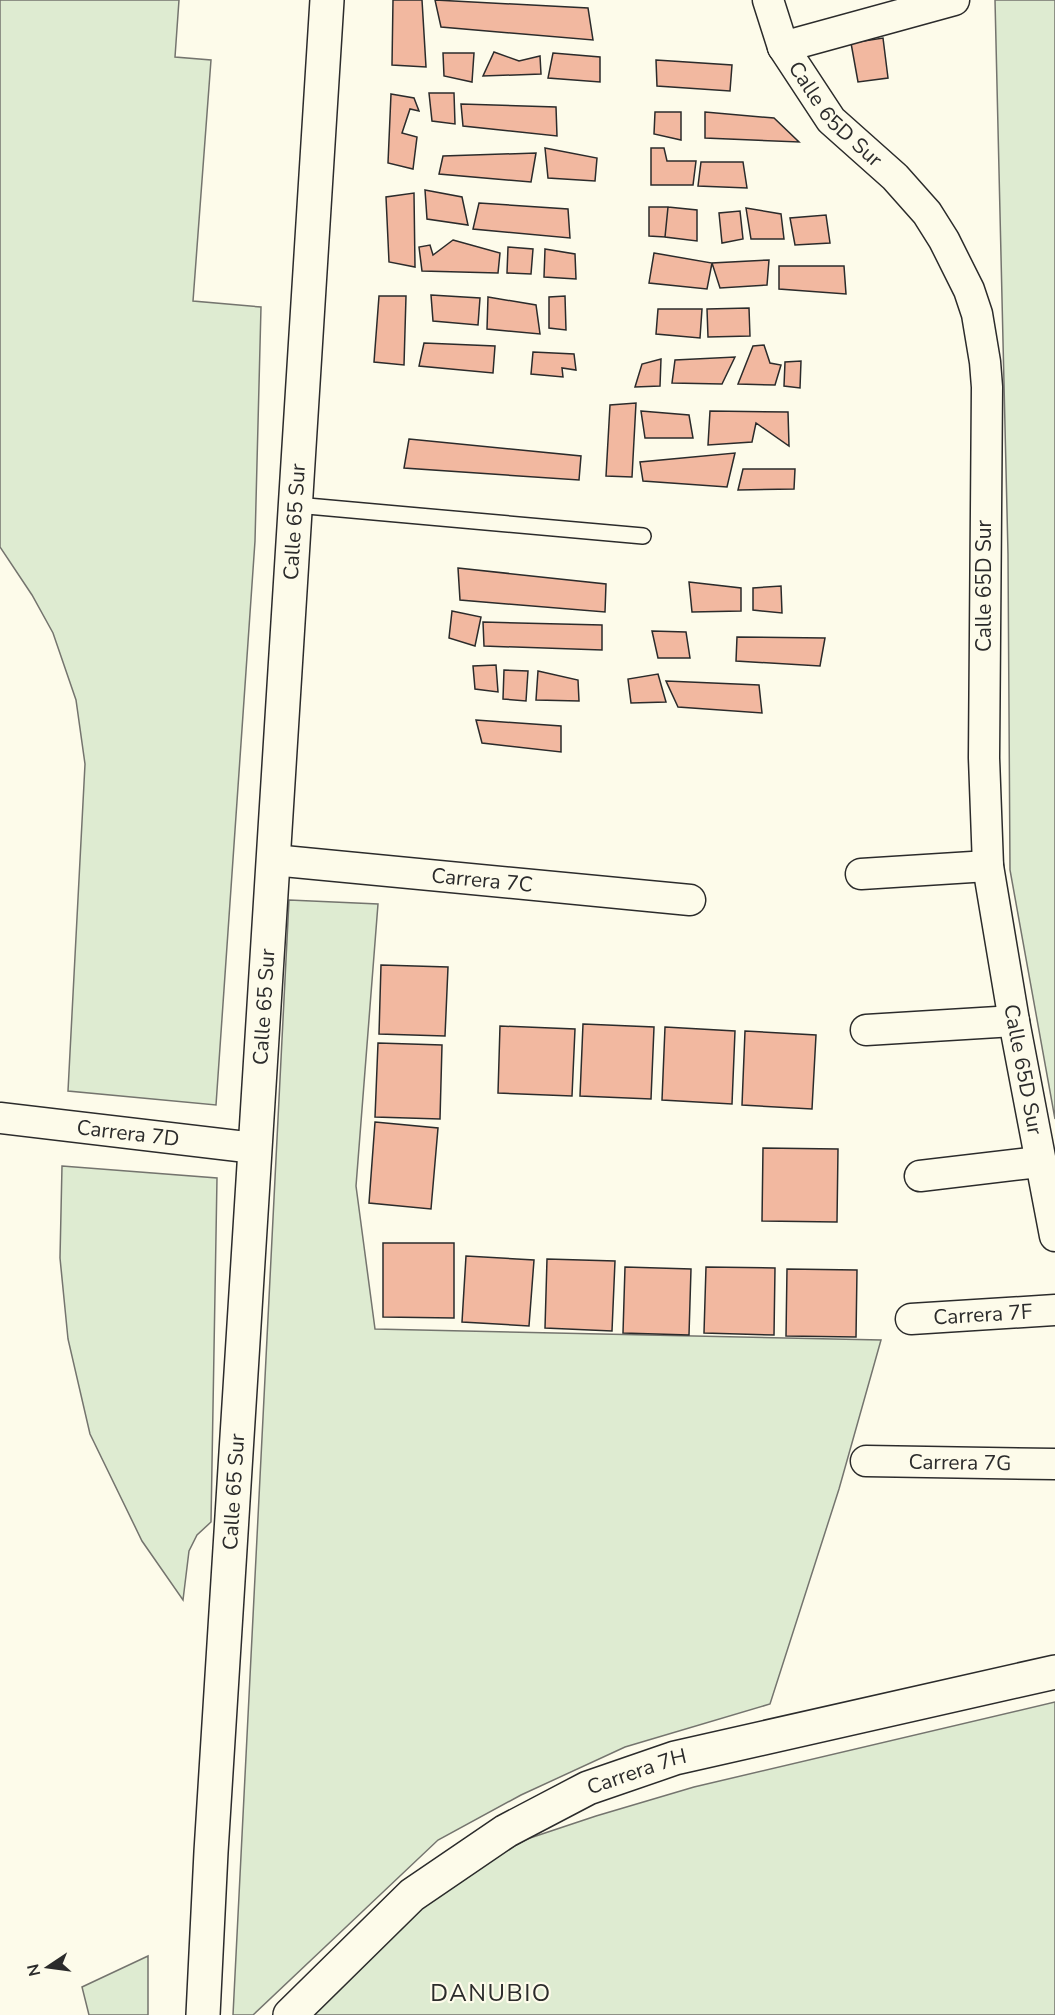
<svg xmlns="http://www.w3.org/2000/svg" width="1055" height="2015" viewBox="0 0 1055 2015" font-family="'Nunito Sans',sans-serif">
<rect width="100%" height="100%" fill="#fdfbea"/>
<path fill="#deebd1" stroke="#74746e" stroke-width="1.5" d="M 0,0 L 179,0 L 175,57 L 211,60 L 193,301 L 261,307 L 255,541 L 216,1105 L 68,1091 L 85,764 L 76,700 L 53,633 L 32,595 L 0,547 Z
M 995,0 L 1055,0 L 1055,1119 L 1010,870 L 1008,554 Z
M 289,900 L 378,904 L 356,1186 L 375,1329 L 881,1340 L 839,1489 L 770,1704 L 625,1747 L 521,1795 L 438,1840 L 253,2015 L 233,2015 Z
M 62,1166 L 217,1178 L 211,1522 L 197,1535 L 189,1551 L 183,1600 L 142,1541 L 90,1434 L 68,1339 L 60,1258 Z
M 1055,1702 L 1055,2015 L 311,2015 L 393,1928 L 452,1881 L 527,1839 L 596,1816 L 694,1787 Z
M 148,1956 L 148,2015 L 89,2015 L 82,1987 Z"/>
<path fill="#f2b8a0" stroke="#2b2b2b" stroke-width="1.5" d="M 393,0 L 422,0 L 426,67 L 392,65 Z
M 435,0 L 588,8 L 593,40 L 441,27 Z
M 883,38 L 888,78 L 858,82 L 851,43 Z
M 494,52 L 519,61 L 540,56 L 541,74 L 483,76 Z
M 443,53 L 474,53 L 472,82 L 444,76 Z
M 553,53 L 600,57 L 600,82 L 548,78 Z
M 656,60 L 732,65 L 730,91 L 657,86 Z
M 429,93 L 454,93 L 455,124 L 432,121 Z
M 391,94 L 414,98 L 419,111 L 410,109 L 402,133 L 417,137 L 413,169 L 388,163 Z
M 461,104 L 556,107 L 557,136 L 463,126 Z
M 655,112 L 681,112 L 681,140 L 654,134 Z
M 705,112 L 774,118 L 799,142 L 705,138 Z
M 545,148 L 597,158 L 595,181 L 548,178 Z
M 651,148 L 664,148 L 667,161 L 696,161 L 693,185 L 651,185 Z
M 536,153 L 531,182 L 439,174 L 443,156 Z
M 701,162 L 743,162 L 747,188 L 698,186 Z
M 425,190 L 462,197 L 468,225 L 427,219 Z
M 414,193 L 415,267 L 389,262 L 386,197 Z
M 479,203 L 568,209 L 570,238 L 473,229 Z
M 649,207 L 668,207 L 665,237 L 649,236 Z
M 668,207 L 697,210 L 697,241 L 665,237 Z
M 746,208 L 781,214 L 784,239 L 751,239 Z
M 740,211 L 743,239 L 722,243 L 719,213 Z
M 826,215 L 830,243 L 795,245 L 790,218 Z
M 453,240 L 500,253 L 498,273 L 422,271 L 419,247 L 430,245 L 433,255 Z
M 508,247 L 533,249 L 531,274 L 507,273 Z
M 545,249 L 575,254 L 576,279 L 544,277 Z
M 654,253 L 712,263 L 707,289 L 649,283 Z
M 769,260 L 767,285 L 720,288 L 712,263 Z
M 779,266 L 844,266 L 846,294 L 779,289 Z
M 431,295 L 480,298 L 478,325 L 433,321 Z
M 379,296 L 406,296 L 404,365 L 374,362 Z
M 565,296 L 566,330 L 549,328 L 549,297 Z
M 488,297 L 536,305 L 540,334 L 487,329 Z
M 749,308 L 750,336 L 708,337 L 707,309 Z
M 658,309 L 702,309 L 700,338 L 656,334 Z
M 424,343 L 495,346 L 493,373 L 419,366 Z
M 764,345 L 770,363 L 781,365 L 775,385 L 738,384 L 753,346 Z
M 533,352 L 574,354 L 576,370 L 562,368 L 563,377 L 531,374 Z
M 735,357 L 722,384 L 672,383 L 675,360 Z
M 661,359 L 660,386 L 635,387 L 642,364 Z
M 801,361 L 800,388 L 784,386 L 785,362 Z
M 636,403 L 632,477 L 606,476 L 610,405 Z
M 641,411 L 689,415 L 693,438 L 645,438 Z
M 710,411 L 788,412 L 789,446 L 756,423 L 752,442 L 708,445 Z
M 409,439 L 581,456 L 579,480 L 404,468 Z
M 735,453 L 727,487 L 643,481 L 640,462 Z
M 743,469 L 795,469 L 794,489 L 738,490 Z
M 458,568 L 606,584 L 605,612 L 460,600 Z
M 689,582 L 741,588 L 741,611 L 692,612 Z
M 781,586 L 782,613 L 753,610 L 753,588 Z
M 452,611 L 481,617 L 475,646 L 449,638 Z
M 483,622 L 602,625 L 602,650 L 484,646 Z
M 652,631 L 686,632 L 690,658 L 658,658 Z
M 737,637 L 825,638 L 820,666 L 736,661 Z
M 496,665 L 498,692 L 475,689 L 473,666 Z
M 504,670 L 528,671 L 526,701 L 503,699 Z
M 538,671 L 578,680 L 579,701 L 536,700 Z
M 658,674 L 666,702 L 631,703 L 628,679 Z
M 666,681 L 759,685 L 762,713 L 678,707 Z
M 476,720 L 561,726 L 561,752 L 482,743 Z
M 381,965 L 448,967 L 445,1036 L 379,1034 Z
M 583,1024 L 654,1027 L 651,1099 L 580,1096 Z
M 500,1026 L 575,1029 L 572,1096 L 498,1093 Z
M 665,1027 L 735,1031 L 732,1104 L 662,1100 Z
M 745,1031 L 816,1035 L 812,1109 L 742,1105 Z
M 378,1043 L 442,1045 L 440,1119 L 375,1117 Z
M 375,1122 L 438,1128 L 431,1209 L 369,1203 Z
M 763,1148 L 838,1149 L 837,1222 L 762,1221 Z
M 383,1243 L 454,1243 L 454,1318 L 383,1317 Z
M 466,1256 L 534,1260 L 529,1326 L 462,1322 Z
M 547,1259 L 615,1261 L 612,1331 L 545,1328 Z
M 625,1267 L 691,1269 L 689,1335 L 623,1333 Z
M 706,1267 L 775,1268 L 774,1335 L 704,1333 Z
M 787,1269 L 857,1270 L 856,1337 L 786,1336 Z"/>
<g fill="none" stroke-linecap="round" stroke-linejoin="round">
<defs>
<path id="service" d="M 296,505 L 643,536"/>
<g id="minor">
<path id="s1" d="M 768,0 L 783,47 L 831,120 L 895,177 L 927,213 L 944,240 L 969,290 L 977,314 L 985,362 L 987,387 L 984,758 L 988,866 L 1014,1021 L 1055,1236"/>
<path d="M 783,47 L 954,0"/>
<path id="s2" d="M 273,860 L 690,900"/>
<path d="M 861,874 L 988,866"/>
<path d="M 866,1030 L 1014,1021"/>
<path id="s3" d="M 0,1118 L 255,1148"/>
<path d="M 920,1176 L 1039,1162"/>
<path id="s4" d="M 911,1319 L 1055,1310"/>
<path id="s5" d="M 866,1461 L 1055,1464"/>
</g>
<g id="tertiary">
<path id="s6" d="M 203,2015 L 211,1852 L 327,0"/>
<path id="s7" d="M 290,2015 L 412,1895 L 506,1831 L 588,1788 L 675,1758 L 1055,1672"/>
</g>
</defs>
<use href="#service" stroke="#2b2b2b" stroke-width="18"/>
<use href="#minor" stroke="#2b2b2b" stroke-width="33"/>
<use href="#tertiary" stroke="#2b2b2b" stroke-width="36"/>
<use href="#service" stroke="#fdfbea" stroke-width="15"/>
<use href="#minor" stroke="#fdfbea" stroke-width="30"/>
<use href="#tertiary" stroke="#fdfbea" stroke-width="33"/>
</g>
<g text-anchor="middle" stroke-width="4.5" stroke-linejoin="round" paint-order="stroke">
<g font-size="21" fill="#2b2b2b" stroke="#fdfbea">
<text dy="7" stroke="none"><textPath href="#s1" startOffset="135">Calle 65D Sur</textPath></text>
<text dy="7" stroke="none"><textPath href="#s6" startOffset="1496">Calle 65 Sur</textPath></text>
<text transform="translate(984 586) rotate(-90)" y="7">Calle 65D Sur</text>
<text dy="7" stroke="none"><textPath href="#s2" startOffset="210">Carrera 7C</textPath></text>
<text dy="7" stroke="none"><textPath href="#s6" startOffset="1010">Calle 65 Sur</textPath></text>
<text dy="7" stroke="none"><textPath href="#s1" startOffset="1143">Calle 65D Sur</textPath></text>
<text dy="7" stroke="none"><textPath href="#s3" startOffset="129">Carrera 7D</textPath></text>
<text dy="7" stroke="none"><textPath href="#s4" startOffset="72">Carrera 7F</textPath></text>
<text dy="7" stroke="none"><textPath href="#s5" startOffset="94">Carrera 7G</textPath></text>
<text dy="7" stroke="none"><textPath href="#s6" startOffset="524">Calle 65 Sur</textPath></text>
<text dy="7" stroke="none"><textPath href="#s7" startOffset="429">Carrera 7H</textPath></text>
</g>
<g font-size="24" letter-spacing="1.5" fill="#2b2b2b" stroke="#fdfbea">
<text x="491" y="2001">DANUBIO</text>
</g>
</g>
<g transform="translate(48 1967) rotate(257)" stroke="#fdfbea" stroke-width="4.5" paint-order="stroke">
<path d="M0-4.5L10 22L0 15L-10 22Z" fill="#2b2b2b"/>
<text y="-9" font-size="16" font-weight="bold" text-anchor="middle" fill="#2b2b2b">N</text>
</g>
</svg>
